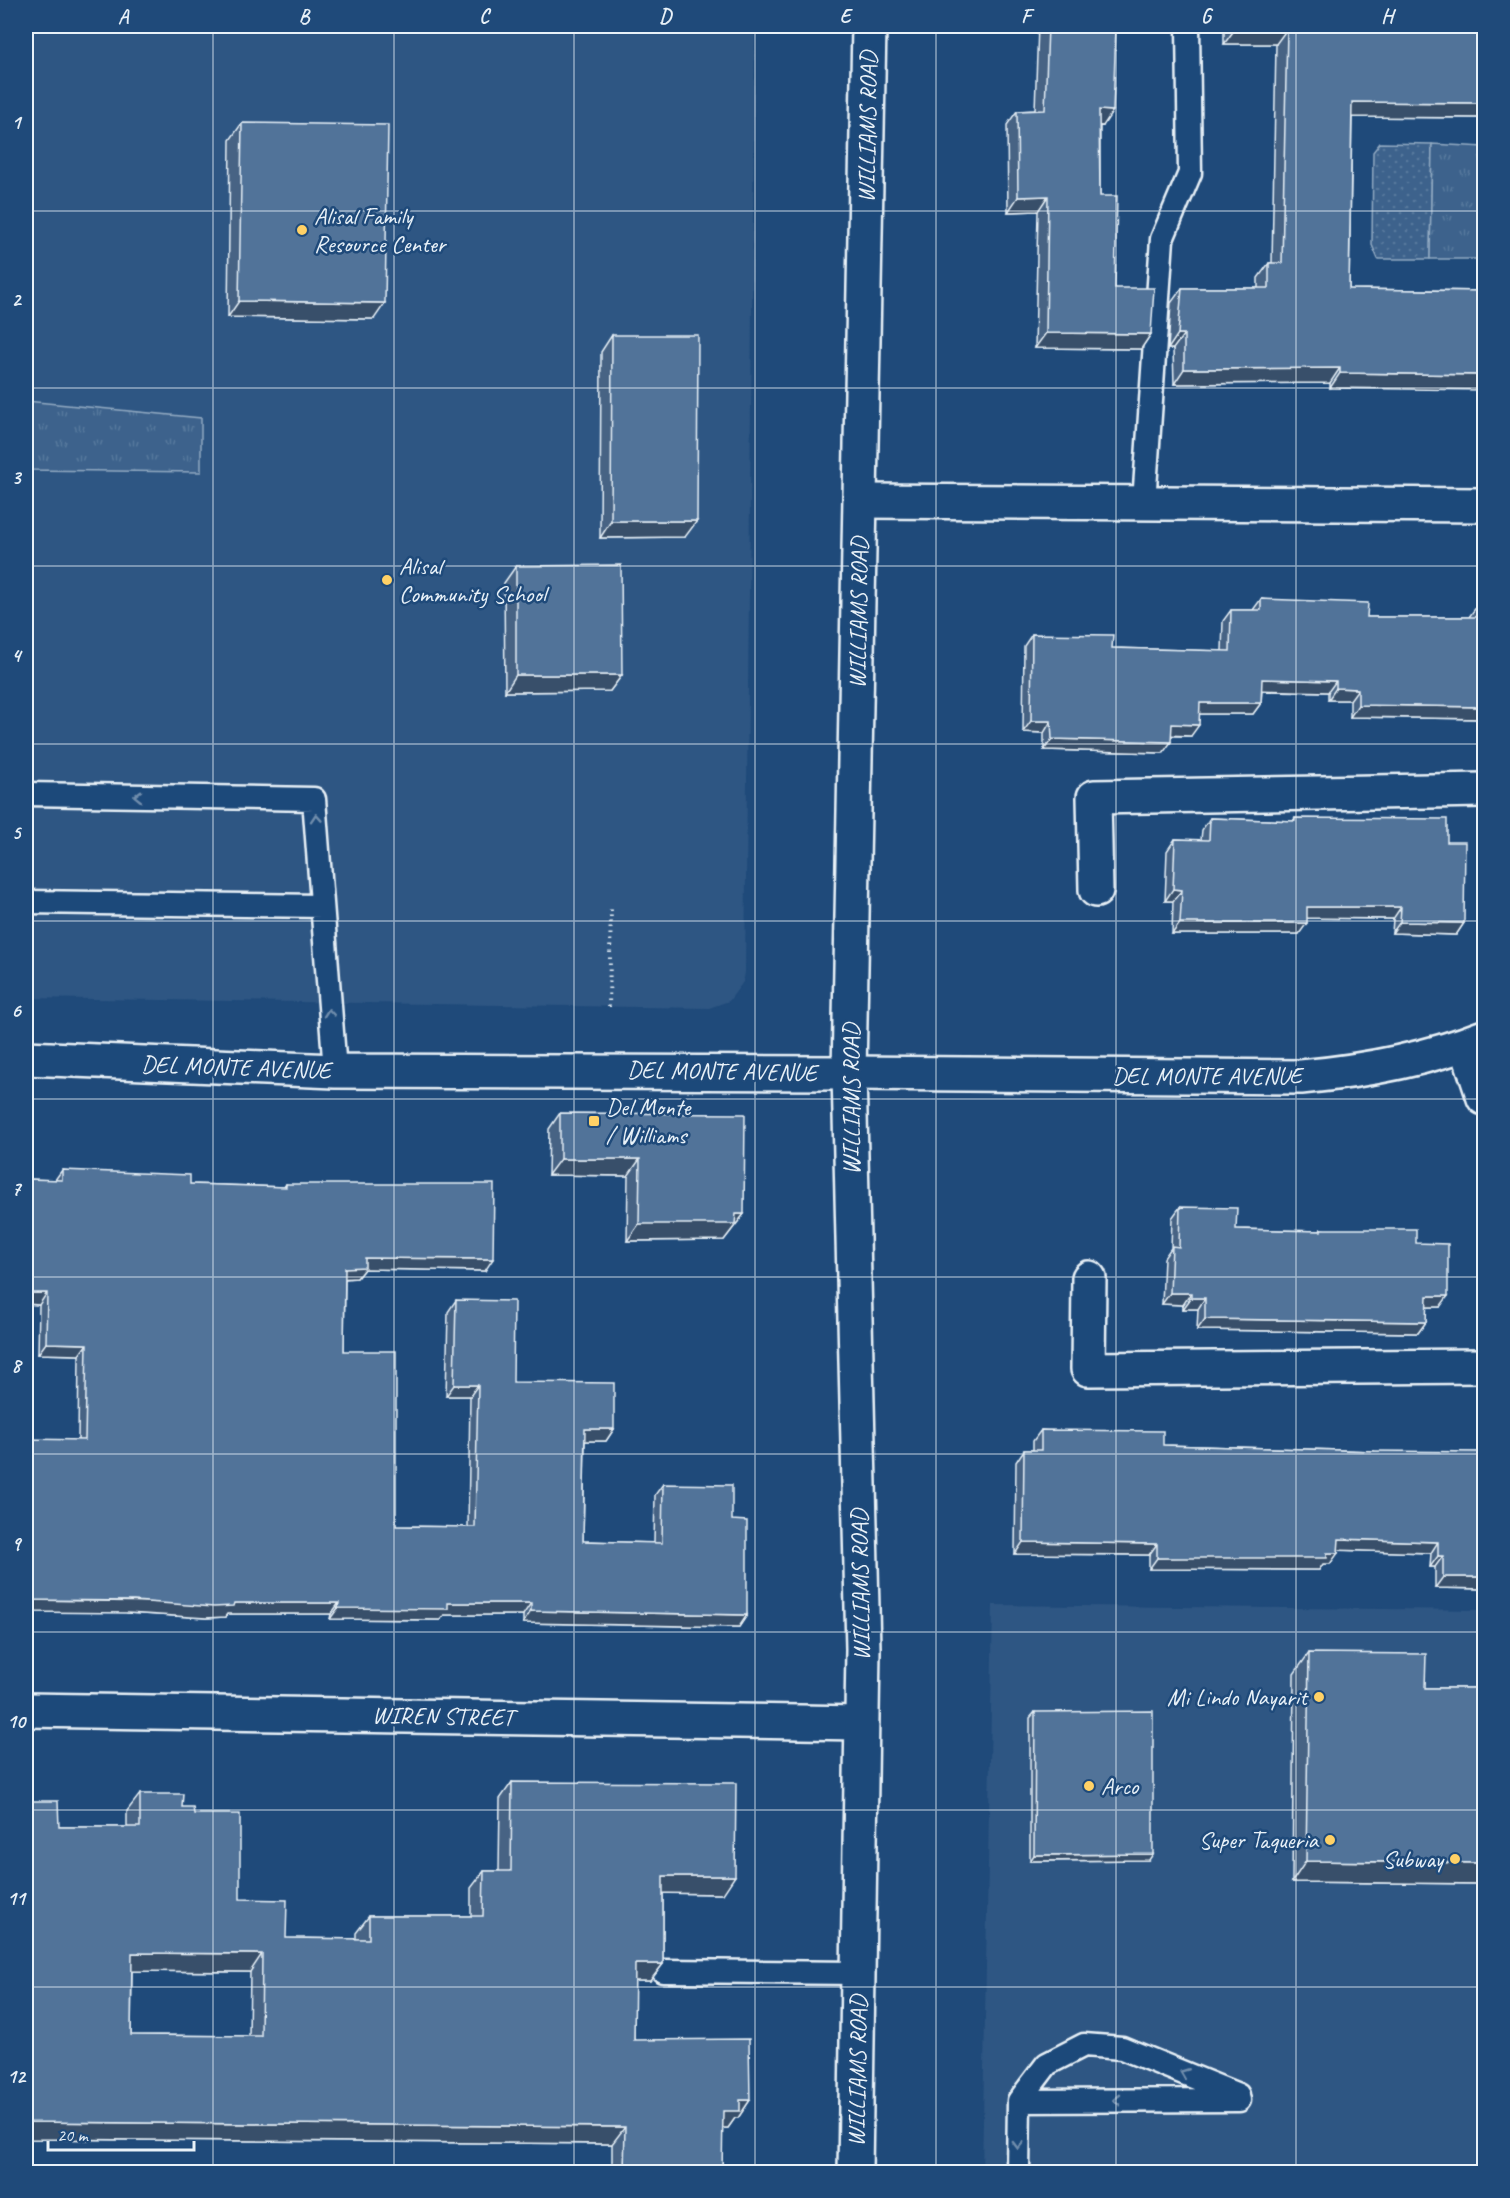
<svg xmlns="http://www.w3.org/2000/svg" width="1510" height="2198" viewBox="0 0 1510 2198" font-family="Caveat,sans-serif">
<defs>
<pattern id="grass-dots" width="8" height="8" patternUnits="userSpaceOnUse" patternTransform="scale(1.5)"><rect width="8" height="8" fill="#3c628c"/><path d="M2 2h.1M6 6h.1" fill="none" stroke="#58799d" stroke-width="1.8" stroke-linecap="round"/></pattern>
<pattern id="park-tufts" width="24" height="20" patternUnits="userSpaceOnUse" patternTransform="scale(1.5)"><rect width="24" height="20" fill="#3c628c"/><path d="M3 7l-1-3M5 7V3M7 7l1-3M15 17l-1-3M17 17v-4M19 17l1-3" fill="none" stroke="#58799d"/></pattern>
</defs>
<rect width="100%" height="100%" fill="#1f4a7a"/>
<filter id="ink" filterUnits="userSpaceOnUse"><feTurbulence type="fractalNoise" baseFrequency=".0167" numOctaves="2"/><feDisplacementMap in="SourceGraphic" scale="12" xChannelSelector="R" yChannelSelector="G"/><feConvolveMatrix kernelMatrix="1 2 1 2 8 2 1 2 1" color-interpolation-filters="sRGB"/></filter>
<g filter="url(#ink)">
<path fill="#2e5683" d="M 26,26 L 755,26 L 745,973 L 743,982 L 729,1001 L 709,1008 L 26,998 Z
M 993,1605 L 1484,1610 L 1484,2172 L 982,2172 Z"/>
<path fill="url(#grass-dots)" stroke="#92aac2" stroke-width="1.5" d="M 1380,143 L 1432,144 L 1430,259 L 1378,259 L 1372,245 L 1373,152 Z"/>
<path fill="url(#park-tufts)" stroke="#92aac2" stroke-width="1.5" d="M 1432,144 L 1484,147 L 1482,259 L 1430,259 Z
M 26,401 L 201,418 L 201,472 L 26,470 Z"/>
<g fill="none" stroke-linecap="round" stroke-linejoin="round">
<defs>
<path id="service" d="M 1144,503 L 1162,239 L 1190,173 L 1188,26
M 26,794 L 314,799 L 335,1071
M 26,902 L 322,906
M 663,1971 L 858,1973
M 1019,2101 L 1239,2100
M 1018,2172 L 1019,2101 L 1047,2064 L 1084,2045 L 1122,2048 L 1238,2095"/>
<path id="minor" d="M 861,501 L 1484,505
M 1096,890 L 1094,797 L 1484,790
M 1466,1044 L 1484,1098
M 849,1073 L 1301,1077 C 1365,1071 1425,1060 1484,1037
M 1089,1278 L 1088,1369 L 1484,1366
M 26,1710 L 860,1723"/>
<path id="tertiary" d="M 26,1058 L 335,1071 L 849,1073"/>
<path id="secondary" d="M 855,2172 L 863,1649 L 849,1073 L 869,26"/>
</defs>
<use href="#service" stroke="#e8f1f8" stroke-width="27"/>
<use href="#minor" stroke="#e8f1f8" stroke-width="38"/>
<use href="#tertiary" stroke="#e8f1f8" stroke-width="38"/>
<use href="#secondary" stroke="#e8f1f8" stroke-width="38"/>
<path stroke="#e8f1f8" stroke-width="4" stroke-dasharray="1.5 4.5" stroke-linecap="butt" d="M 609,1007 L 611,906"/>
<use href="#service" stroke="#1f4a7a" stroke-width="22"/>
<use href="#minor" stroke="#1f4a7a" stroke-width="33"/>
<use href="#tertiary" stroke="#1f4a7a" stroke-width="33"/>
<use href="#secondary" stroke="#1f4a7a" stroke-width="33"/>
</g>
<path fill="#466384" stroke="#e8f1f8" stroke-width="1.5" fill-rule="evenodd" d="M 1038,26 L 1116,26 L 1103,126 L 1100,125 L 1100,196 L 1115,288 L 1151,334 L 1141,349 L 1035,348 L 1038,211 L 1008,212 L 1007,125 L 1017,111 L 1035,110 Z
M 1224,26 L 1485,26 L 1485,118 L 1352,117 L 1349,289 L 1485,291 L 1330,388 L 1330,383 L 1174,384 L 1173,349 L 1168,349 L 1171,303 L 1182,288 L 1258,288 L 1258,278 L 1269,263 L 1272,263 L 1276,44 L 1224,44 Z
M 242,123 L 374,319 L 228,317 L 230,140 Z
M 612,335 L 685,537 L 600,538 L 601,352 Z
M 516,566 L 622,675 L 610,691 L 505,692 L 504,583 Z
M 1261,599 L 1367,617 L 1469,617 L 1477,606 L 1485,719 L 1350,717 L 1350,700 L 1328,700 L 1328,692 L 1262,691 L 1261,703 L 1253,714 L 1199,714 L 1191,736 L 1171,736 L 1163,753 L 1044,750 L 1044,733 L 1023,732 L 1024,646 L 1032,634 L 1112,648 L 1222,651 L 1223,621 L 1231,610 L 1253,610 Z
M 1210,818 L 1293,821 L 1295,818 L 1447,842 L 1464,923 L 1456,935 L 1392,933 L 1393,919 L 1307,918 L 1299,934 L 1172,934 L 1173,901 L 1165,901 L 1167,851 L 1175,839 L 1201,840 L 1202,830 Z
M 560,1113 L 744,1214 L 724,1240 L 627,1241 L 628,1176 L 548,1175 L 549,1129 Z
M 62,1170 L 190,1184 L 284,1187 L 286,1184 L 485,1271 L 364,1269 L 357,1278 L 345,1279 L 344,1351 L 396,1526 L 468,1527 L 470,1396 L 446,1396 L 448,1312 L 456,1300 L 513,1382 L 614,1429 L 606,1441 L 585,1441 L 583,1541 L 654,1543 L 655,1495 L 663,1484 L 732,1520 L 747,1615 L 739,1627 L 523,1623 L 523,1615 L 444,1615 L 440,1620 L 330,1619 L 331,1614 L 227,1614 L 225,1617 L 206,1618 L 127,1613 L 78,1440 L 79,1355 L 38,1354 L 39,1305 L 26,1304 L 26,1179 L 55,1180 Z
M 1180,1207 L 1236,1229 L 1320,1231 L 1321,1229 L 1416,1243 L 1440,1307 L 1426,1307 L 1426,1322 L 1418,1333 L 1197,1330 L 1198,1309 L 1183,1309 L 1183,1305 L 1162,1304 L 1164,1258 L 1171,1248 L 1172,1218 Z
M 1041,1430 L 1163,1445 L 1374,1451 L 1485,1589 L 1435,1588 L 1435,1567 L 1430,1567 L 1431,1553 L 1338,1550 L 1330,1564 L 1323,1564 L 1319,1570 L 1149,1569 L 1149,1555 L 1015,1554 L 1016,1462 L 1024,1450 L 1033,1450 L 1033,1441 Z
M 1309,1653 L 1425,1688 L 1485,1688 L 1485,1884 L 1292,1882 L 1294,1674 Z
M 1035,1712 L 1149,1860 L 1030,1861 L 1030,1718 Z
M 512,1782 L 723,1894 L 663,1893 L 663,1964 L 650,1981 L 634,1981 L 634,2040 L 750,2100 L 738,2118 L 735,2118 L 728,2128 L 722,2128 L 722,2172 L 612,2172 L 612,2144 L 26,2139 L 59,1827 L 127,1827 L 127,1811 L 140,1794 L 182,1807 L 194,1814 L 240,1899 L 286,1938 L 356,1939 L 356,1933 L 369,1916 L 471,1916 L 471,1888 L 484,1871 L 499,1871 L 500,1799 ZM 132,1971 L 250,1972 L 249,2036 L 131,2035 Z"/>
<path fill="#39506b" stroke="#e8f1f8" stroke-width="1.5" d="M 1235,29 L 1287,29 L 1276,44 L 1224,44 Z
M 1352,102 L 1485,103 L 1485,118 L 1342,117 Z
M 1099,110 L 1113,111 L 1103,126 L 1089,125 Z
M 1048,196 L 1038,211 L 1008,212 L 1018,197 Z
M 239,301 L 385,303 L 374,319 L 228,317 Z
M 1046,333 L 1151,334 L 1141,349 L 1035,348 Z
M 1178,334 L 1184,334 L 1173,349 L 1168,349 Z
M 1340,368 L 1330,383 L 1174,384 L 1184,369 Z
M 1340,373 L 1485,375 L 1485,390 L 1330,388 Z
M 611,521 L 697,521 L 685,537 L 600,538 Z
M 516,675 L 622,675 L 610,691 L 505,692 Z
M 1262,679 L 1336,681 L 1328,692 L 1254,690 Z
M 1336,688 L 1358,689 L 1350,700 L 1328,700 Z
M 1200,703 L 1261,703 L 1253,714 L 1192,714 Z
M 1358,705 L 1485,707 L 1485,719 L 1350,717 Z
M 1031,721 L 1051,721 L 1044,733 L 1023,732 Z
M 1172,724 L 1199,725 L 1191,736 L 1164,735 Z
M 1052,739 L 1171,742 L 1163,753 L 1044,750 Z
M 1173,889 L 1182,890 L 1173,901 L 1165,901 Z
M 1307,907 L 1401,907 L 1393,919 L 1299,918 Z
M 1400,922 L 1464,923 L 1456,935 L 1392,933 Z
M 1180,923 L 1307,923 L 1299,934 L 1172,934 Z
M 560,1159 L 640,1159 L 628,1176 L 548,1175 Z
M 736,1214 L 744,1214 L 724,1240 L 627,1241 L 639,1224 Z
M 365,1258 L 493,1259 L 485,1271 L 364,1269 L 357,1278 L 337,1279 L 345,1268 Z
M 26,1293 L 47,1293 L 39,1305 L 26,1304 Z
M 1170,1293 L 1191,1293 L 1183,1305 L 1162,1304 Z
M 1427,1296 L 1448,1296 L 1440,1307 L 1419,1307 Z
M 1191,1298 L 1205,1298 L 1198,1309 L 1183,1309 Z
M 1205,1319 L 1426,1322 L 1418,1333 L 1197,1330 Z
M 46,1343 L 87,1344 L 79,1355 L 38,1354 Z
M 454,1385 L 478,1385 L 470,1396 L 446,1396 Z
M 585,1429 L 614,1429 L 606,1441 L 577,1441 Z
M 1339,1539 L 1438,1542 L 1431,1553 L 1331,1550 Z
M 1023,1542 L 1157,1544 L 1149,1555 L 1015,1554 Z
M 1327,1553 L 1338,1553 L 1330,1564 L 1323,1564 L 1319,1570 L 1149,1569 L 1157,1558 Z
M 1438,1556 L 1443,1556 L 1435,1567 L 1430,1567 Z
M 1443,1577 L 1485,1577 L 1485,1589 L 1435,1588 Z
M 26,1600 L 234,1603 L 339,1603 L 331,1614 L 227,1614 L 225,1617 L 206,1618 L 127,1613 L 26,1612 Z
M 448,1603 L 531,1603 L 523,1615 L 444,1615 L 440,1620 L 330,1619 L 338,1608 Z
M 531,1611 L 747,1615 L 739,1627 L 523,1623 Z
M 1153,1854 L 1149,1860 L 1030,1861 L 1034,1855 Z
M 1306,1861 L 1485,1863 L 1485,1884 L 1292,1882 Z
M 663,1876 L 735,1876 L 723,1894 L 651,1893 Z
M 132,1953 L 262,1954 L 250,1972 L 119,1971 Z
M 635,1964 L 663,1964 L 650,1981 L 622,1981 Z
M 740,2100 L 750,2100 L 738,2118 L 735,2118 L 728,2128 L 710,2128 L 723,2111 Z
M 26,2122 L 625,2127 L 612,2144 L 26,2139 Z"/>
<path fill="#517399" stroke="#e8f1f8" stroke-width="1.5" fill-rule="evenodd" d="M 1048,26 L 1116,26 L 1113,111 L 1099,110 L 1100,196 L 1117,196 L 1115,288 L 1154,288 L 1151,334 L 1046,333 L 1048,196 L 1018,197 L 1017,111 L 1045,110 Z
M 1235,26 L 1485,26 L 1485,103 L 1352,102 L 1349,289 L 1485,291 L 1485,375 L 1340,373 L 1340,368 L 1184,369 L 1184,334 L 1178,334 L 1182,288 L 1269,288 L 1269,263 L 1282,263 L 1287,29 L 1235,29 Z
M 242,123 L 388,125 L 385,303 L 239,301 Z
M 612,335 L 698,335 L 697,521 L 611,521 Z
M 621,565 L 622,675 L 516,675 L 516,566 Z
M 1261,599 L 1368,603 L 1367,617 L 1477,617 L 1477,606 L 1485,606 L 1485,707 L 1358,705 L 1358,689 L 1336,688 L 1336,681 L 1262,679 L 1261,703 L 1200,703 L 1199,725 L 1172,724 L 1171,742 L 1052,739 L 1051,721 L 1031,721 L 1032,634 L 1113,635 L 1112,648 L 1230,651 L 1231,610 L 1261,610 Z
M 1210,818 L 1295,821 L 1295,818 L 1447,819 L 1447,842 L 1465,842 L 1464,923 L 1400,922 L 1401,907 L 1307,907 L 1307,923 L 1180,923 L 1182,890 L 1173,889 L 1175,839 L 1209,840 Z
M 560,1113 L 745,1114 L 744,1214 L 736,1214 L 735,1224 L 639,1224 L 640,1159 L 560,1159 Z
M 62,1170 L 190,1175 L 190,1184 L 286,1187 L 286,1184 L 494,1184 L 493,1259 L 365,1258 L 365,1267 L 345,1268 L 344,1351 L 396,1351 L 396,1526 L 475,1527 L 478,1385 L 454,1385 L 456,1300 L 514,1301 L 513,1382 L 614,1383 L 614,1429 L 585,1429 L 583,1541 L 662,1543 L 663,1484 L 732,1485 L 732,1520 L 747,1521 L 747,1615 L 531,1611 L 531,1603 L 448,1603 L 448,1609 L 338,1608 L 339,1603 L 234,1603 L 233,1606 L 214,1607 L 134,1601 L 26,1600 L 26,1439 L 85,1440 L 87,1344 L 46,1343 L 47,1293 L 26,1293 L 26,1179 L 62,1180 Z
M 1180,1207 L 1237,1208 L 1236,1229 L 1321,1231 L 1321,1229 L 1416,1229 L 1416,1243 L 1448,1244 L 1448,1296 L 1427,1296 L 1426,1322 L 1205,1319 L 1205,1298 L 1191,1298 L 1191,1293 L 1170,1293 L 1172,1246 L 1179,1247 Z
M 1041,1430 L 1163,1431 L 1163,1445 L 1374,1451 L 1485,1452 L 1485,1577 L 1443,1577 L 1443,1556 L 1438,1556 L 1438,1542 L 1339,1539 L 1338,1553 L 1327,1553 L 1327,1558 L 1157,1558 L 1157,1544 L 1023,1542 L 1024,1450 L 1041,1450 Z
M 1309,1653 L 1426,1654 L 1425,1688 L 1485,1688 L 1485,1863 L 1306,1861 Z
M 1153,1711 L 1153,1854 L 1034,1855 L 1035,1712 Z
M 512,1782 L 736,1783 L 735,1876 L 663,1876 L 663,1964 L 635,1964 L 634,2040 L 749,2039 L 750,2100 L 740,2100 L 740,2111 L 723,2111 L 722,2172 L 624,2172 L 625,2127 L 26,2122 L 26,1801 L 58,1801 L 59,1827 L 140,1827 L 140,1794 L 183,1794 L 182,1807 L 193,1807 L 194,1814 L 240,1814 L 240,1899 L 287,1900 L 286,1938 L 369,1939 L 369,1916 L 483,1916 L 484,1871 L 511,1871 ZM 132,1953 L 262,1954 L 261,2036 L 131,2035 Z"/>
<defs><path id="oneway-chevron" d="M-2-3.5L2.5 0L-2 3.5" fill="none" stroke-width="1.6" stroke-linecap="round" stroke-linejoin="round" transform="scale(1.5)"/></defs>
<g stroke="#6f8dac">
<use href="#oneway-chevron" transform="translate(138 796) rotate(-179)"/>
<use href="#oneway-chevron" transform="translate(316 818) rotate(-94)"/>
<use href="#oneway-chevron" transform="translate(329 1013) rotate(-95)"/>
<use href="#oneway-chevron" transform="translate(1184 2073) rotate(-158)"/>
<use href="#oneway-chevron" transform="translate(1117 2100) rotate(180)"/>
<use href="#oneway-chevron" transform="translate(1018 2145) rotate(91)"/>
</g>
</g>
<path fill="none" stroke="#e8f1f8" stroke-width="1.5" stroke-opacity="0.55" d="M 213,26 L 213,2172M 394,26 L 394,2172M 574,26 L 574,2172M 755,26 L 755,2172M 936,26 L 936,2172M 1116,26 L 1116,2172M 1296,26 L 1296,2172M 26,211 L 1484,211M 26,388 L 1484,388M 26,566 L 1484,566M 26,744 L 1484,744M 26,921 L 1484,921M 26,1099 L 1484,1099M 26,1277 L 1484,1277M 26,1454 L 1484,1454M 26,1632 L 1484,1632M 26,1810 L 1484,1810M 26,1987 L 1484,1987"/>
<g fill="#ffd166" stroke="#1f4a7a" stroke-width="2">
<circle cx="302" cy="230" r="6"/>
<circle cx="387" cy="580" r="6"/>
<rect x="588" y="1115" width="12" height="12" rx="3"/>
<circle cx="1319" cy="1697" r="6"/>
<circle cx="1089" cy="1786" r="6"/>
<circle cx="1330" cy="1840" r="6"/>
<circle cx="1455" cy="1859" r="6"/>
</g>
<g text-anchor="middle" stroke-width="5" stroke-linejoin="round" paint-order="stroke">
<g font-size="24" fill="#e8f1f8" stroke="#1f4a7a">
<text transform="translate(867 127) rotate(-89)" y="8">WILLIAMS ROAD</text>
<text transform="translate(858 613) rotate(-89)" y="8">WILLIAMS ROAD</text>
<text transform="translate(236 1067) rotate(2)" y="8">DEL MONTE AVENUE</text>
<text transform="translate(722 1071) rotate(1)" y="8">DEL MONTE AVENUE</text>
<text x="1207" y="1084">DEL MONTE AVENUE</text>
<text transform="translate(851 1099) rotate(-90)" y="8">WILLIAMS ROAD</text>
<text transform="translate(860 1585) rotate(-91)" y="8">WILLIAMS ROAD</text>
<text transform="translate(443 1716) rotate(1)" y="8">WIREN STREET</text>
<text transform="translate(857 2071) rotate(-89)" y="8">WILLIAMS ROAD</text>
</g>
<g font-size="24" fill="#e8f1f8" stroke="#1f4a7a" text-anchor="start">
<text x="314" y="224">Alisal Family<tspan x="314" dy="28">Resource Center</tspan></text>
<text x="399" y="574">Alisal<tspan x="399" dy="28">Community School</tspan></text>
<text x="606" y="1115">Del Monte<tspan x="606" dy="28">/ Williams</tspan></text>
<text x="1307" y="1705" text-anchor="end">Mi Lindo Nayarit</text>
<text x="1101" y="1794">Arco</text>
<text x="1318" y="1848" text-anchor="end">Super Taqueria</text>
<text x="1443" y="1867" text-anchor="end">Subway</text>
</g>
</g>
<rect width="1510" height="2198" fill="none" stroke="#1f4a7a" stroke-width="66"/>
<path d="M48 2141v9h146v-9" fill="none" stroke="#e8f1f8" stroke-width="3"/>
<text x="57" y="2141" font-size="18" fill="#e8f1f8" stroke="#1f4a7a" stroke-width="4.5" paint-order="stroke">20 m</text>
<rect x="33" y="33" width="1444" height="2132" fill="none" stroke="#e8f1f8" stroke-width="2"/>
<g font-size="20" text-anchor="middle" font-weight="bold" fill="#e8f1f8">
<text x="123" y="23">A</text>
<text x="304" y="23">B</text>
<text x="484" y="23">C</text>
<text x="665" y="23">D</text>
<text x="845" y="23">E</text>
<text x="1026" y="23">F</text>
<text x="1206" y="23">G</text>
<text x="1387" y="23">H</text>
<text x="16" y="129">1</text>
<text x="16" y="306">2</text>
<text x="16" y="484">3</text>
<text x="16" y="662">4</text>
<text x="16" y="839">5</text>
<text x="16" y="1017">6</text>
<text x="16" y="1195">7</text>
<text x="16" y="1372">8</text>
<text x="16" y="1550">9</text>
<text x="16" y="1728">10</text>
<text x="16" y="1905">11</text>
<text x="16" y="2083">12</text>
</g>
</svg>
